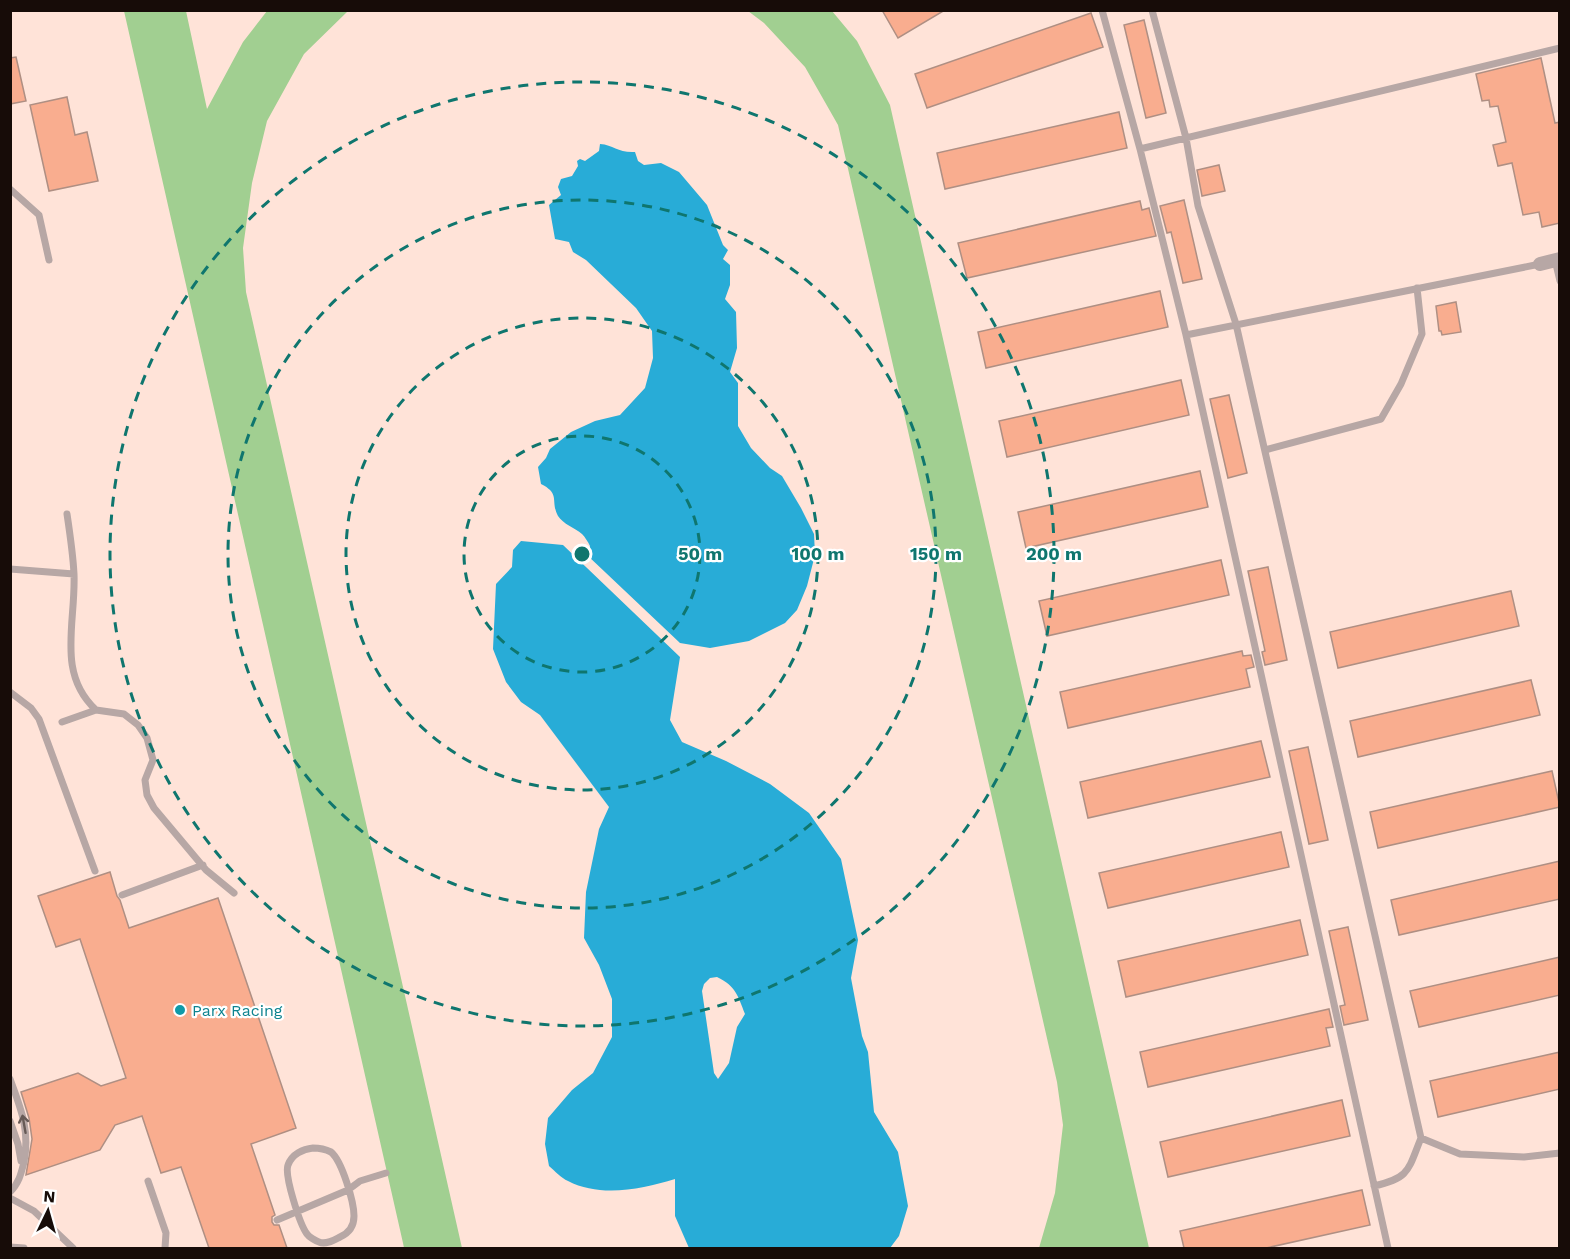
<svg xmlns="http://www.w3.org/2000/svg" width="1570" height="1259" viewBox="0 0 1570 1259" font-family="'Work Sans',sans-serif">
<rect width="100%" height="100%" fill="#ffe3d8"/>
<path fill="#a1cf91" d="M 124,11 L 186,11 L 207,109 L 243,42 L 267,11 L 348,11 L 304,54 L 267,121 L 252,183 L 243,248 L 246,292 L 462,1248 L 404,1248 L 403,1243 Z
M 748,11 L 832,11 L 857,41 L 890,105 L 1149,1248 L 1039,1248 L 1055,1193 L 1063,1125 L 1057,1082 L 838,125 L 805,67 L 764,23 Z"/>
<path fill="#28acd7" fill-rule="evenodd" d="M 600,144 C 614,145 618,153 635,152 L 638,161 L 644,165 L 661,163 L 679,172 L 707,205 L 723,245 L 728,250 L 723,259 L 730,265 L 730,285 L 725,299 L 736,312 L 737,348 L 730,372 L 738,383 L 738,426 L 751,448 L 770,468 L 782,476 L 801,508 L 814,534 L 815,555 L 807,586 L 797,610 L 785,623 L 749,641 L 710,648 L 680,643 L 587,555 L 590,546 C 588,542 585,537 582,534 C 575,528 563,524 558,516 C 550,501 561,494 541,484 L 538,467 L 546,458 L 550,449 L 571,432 L 595,421 L 620,415 L 645,388 L 653,358 L 652,331 L 636,308 L 586,260 L 573,252 L 569,242 L 555,239 L 549,205 L 561,195 L 558,187 L 561,179 L 572,176 L 578,166 L 577,161 L 580,159 L 585,161 L 599,151 Z
M 521,541 L 563,545 L 680,657 L 670,720 L 682,742 L 726,761 L 770,784 L 809,813 L 841,859 L 858,940 L 851,978 L 862,1036 L 868,1052 L 874,1112 L 898,1152 L 908,1206 L 899,1236 L 890,1248 L 689,1248 L 675,1216 L 675,1179 C 642,1189 601,1198 568,1181 C 561,1178 555,1171 549,1166 L 545,1144 L 548,1118 L 572,1090 L 593,1073 L 612,1037 L 612,999 L 599,965 L 584,938 L 586,892 L 599,829 L 609,807 L 540,715 L 521,702 L 506,682 L 493,649 L 496,584 L 512,567 L 513,550 ZM 717,977 C 736,986 738,996 745,1014 L 737,1027 L 729,1063 L 718,1079 L 714,1073 L 702,991 L 704,984 L 710,978 Z"/>
<path fill="#f9ad8f" stroke="#af8f83" stroke-width="1.5" d="M 882,10 L 945,10 L 898,38 Z
M 1091,13 L 1103,47 L 927,108 L 915,74 Z
M 1144,20 L 1166,113 L 1146,118 L 1124,25 Z
M 16,57 L 26,101 L 10,104 L 10,58 Z
M 1541,58 L 1555,123 L 1560,122 L 1560,223 L 1542,227 L 1539,212 L 1523,215 L 1512,163 L 1498,166 L 1493,145 L 1506,142 L 1498,106 L 1490,107 L 1489,100 L 1482,101 L 1476,74 Z
M 67,97 L 75,135 L 87,132 L 98,181 L 49,191 L 30,105 Z
M 1119,112 L 1127,148 L 945,189 L 937,153 Z
M 1219,165 L 1225,191 L 1202,196 L 1197,170 Z
M 1184,200 L 1202,279 L 1183,283 L 1171,232 L 1167,233 L 1160,206 Z
M 1140,201 L 1142,210 L 1149,208 L 1156,236 L 967,278 L 958,243 Z
M 1160,291 L 1168,327 L 986,368 L 978,332 Z
M 1456,302 L 1461,332 L 1442,335 L 1441,331 L 1439,331 L 1436,306 Z
M 1181,380 L 1189,415 L 1007,457 L 999,421 Z
M 1229,395 L 1247,473 L 1228,478 L 1210,399 Z
M 1200,471 L 1208,507 L 1026,548 L 1018,512 Z
M 1221,560 L 1229,595 L 1047,636 L 1039,601 Z
M 1268,567 L 1287,660 L 1265,665 L 1262,652 L 1265,651 L 1248,571 Z
M 1511,591 L 1519,626 L 1338,668 L 1330,632 Z
M 1242,651 L 1243,656 L 1251,655 L 1254,667 L 1246,669 L 1250,687 L 1068,728 L 1060,692 Z
M 1531,680 L 1540,715 L 1358,757 L 1350,721 Z
M 1261,741 L 1270,777 L 1088,818 L 1080,782 Z
M 1308,747 L 1328,840 L 1309,844 L 1289,751 Z
M 1552,771 L 1560,807 L 1378,848 L 1370,812 Z
M 1281,832 L 1289,867 L 1108,908 L 1099,873 Z
M 1560,861 L 1560,899 L 1399,935 L 1391,900 Z
M 110,872 L 117,896 L 120,900 L 129,928 L 218,898 L 296,1128 L 251,1144 L 275,1215 L 272,1217 L 272,1222 L 274,1225 L 279,1225 L 287,1248 L 209,1248 L 181,1167 L 161,1173 L 142,1116 L 115,1125 L 100,1150 L 26,1175 L 32,1139 L 29,1118 L 21,1092 L 78,1073 L 101,1086 L 126,1078 L 80,939 L 56,947 L 38,896 Z
M 1300,920 L 1308,955 L 1126,997 L 1118,961 Z
M 1348,927 L 1368,1020 L 1344,1025 L 1340,1006 L 1345,1005 L 1329,931 Z
M 1560,957 L 1560,995 L 1419,1027 L 1410,991 Z
M 1329,1009 L 1333,1027 L 1326,1028 L 1330,1046 L 1148,1087 L 1140,1052 Z
M 1560,1052 L 1560,1089 L 1438,1117 L 1430,1081 Z
M 1342,1100 L 1350,1136 L 1168,1177 L 1160,1142 Z
M 1362,1190 L 1370,1225 L 1266,1248 L 1184,1248 L 1180,1231 Z"/>
<g fill="none" stroke-linecap="round" stroke-linejoin="round">
<path stroke="#b7a7a5" stroke-width="7" d="M 1102,10 L 1140,149 L 1186,335 L 1388,1248
M 1152,10 L 1186,138 L 1198,206 L 1236,324 L 1421,1138 L 1460,1154 L 1524,1157 L 1560,1153
M 1140,149 L 1560,48
M 10,189 L 39,215 L 49,260
M 1555,260 L 1560,281
M 1186,335 L 1540,264
M 1265,450 L 1381,419 L 1401,384 L 1422,334 L 1417,288
M 67,514 C 70,534 73,554 74,574 C 76,623 56,673 96,710
M 10,569 L 74,574
M 10,692 L 31,708 L 39,719 L 95,871
M 62,722 L 96,710 L 124,714 L 138,725 L 147,738 L 153,760 L 145,780 L 147,795 L 154,808 L 206,870 L 234,893
M 122,895 L 203,865
M 10,1079 C 21,1109 30,1130 24,1162 C 21,1174 19,1183 10,1192
M 10,1121 L 18,1144 L 21,1161
M 313,1148 C 320,1148 325,1149 331,1152 C 342,1161 354,1202 354,1216 C 354,1226 349,1233 340,1237 C 334,1240 326,1245 319,1242 C 316,1241 309,1237 307,1234 C 300,1225 284,1175 288,1165 C 292,1154 303,1149 313,1148 Z
M 148,1181 L 166,1233 L 165,1248
M 1374,1186 C 1410,1178 1408,1170 1421,1138
M 10,1198 L 34,1211 L 73,1248
M 277,1220 L 348,1190 L 360,1181 L 386,1173
M 10,1247 L 24,1248"/>
<path stroke="#b7a7a5" stroke-width="14" d="M 1540,264 L 1560,259"/>
</g>
<defs><path id="oneway-shaft" d="M-6 0H5M1.5-3L5.5 0L1.5 3" fill="none" stroke-width="1.6" stroke-linecap="round" stroke-linejoin="round" transform="scale(1.5)"/></defs>
<use stroke="#675a56" href="#oneway-shaft" transform="translate(24 1124) rotate(-100)"/>
<g fill="none" stroke="#0f766e" stroke-width="3" stroke-dasharray="10 8">
<circle cx="582" cy="554" r="118"/>
<circle cx="582" cy="554" r="236"/>
<circle cx="582" cy="554" r="354"/>
<circle cx="582" cy="554" r="472"/>
</g>
<circle fill="#0f9aa8" stroke="#fff" stroke-width="2" cx="180" cy="1010" r="6"/>
<g text-anchor="middle" stroke-width="4.5" stroke-linejoin="round" paint-order="stroke">
<g font-size="16" fill="#0d838f" stroke="#fff" text-anchor="start">
<text x="192" y="1016">Parx Racing</text>
</g>
</g>
<circle cx="582" cy="554" r="9" fill="#0f766e" stroke="#fff" stroke-width="3"/>
<g font-size="18" text-anchor="middle" font-weight="bold" fill="#0f766e" stroke="#fff" stroke-width="4.5" stroke-linejoin="round" paint-order="stroke">
<text x="700" y="560">50 m</text>
<text x="818" y="560">100 m</text>
<text x="936" y="560">150 m</text>
<text x="1054" y="560">200 m</text>
</g>
<rect width="1570" height="1259" fill="none" stroke="#170c08" stroke-width="24"/>
<g transform="translate(48 1211) rotate(5)" stroke="#ffffff" stroke-width="4.5" paint-order="stroke">
<path d="M0-4.5L10 22L0 15L-10 22Z" fill="#170c08"/>
<text y="-9" font-size="16" font-weight="bold" text-anchor="middle" fill="#170c08">N</text>
</g>
</svg>
